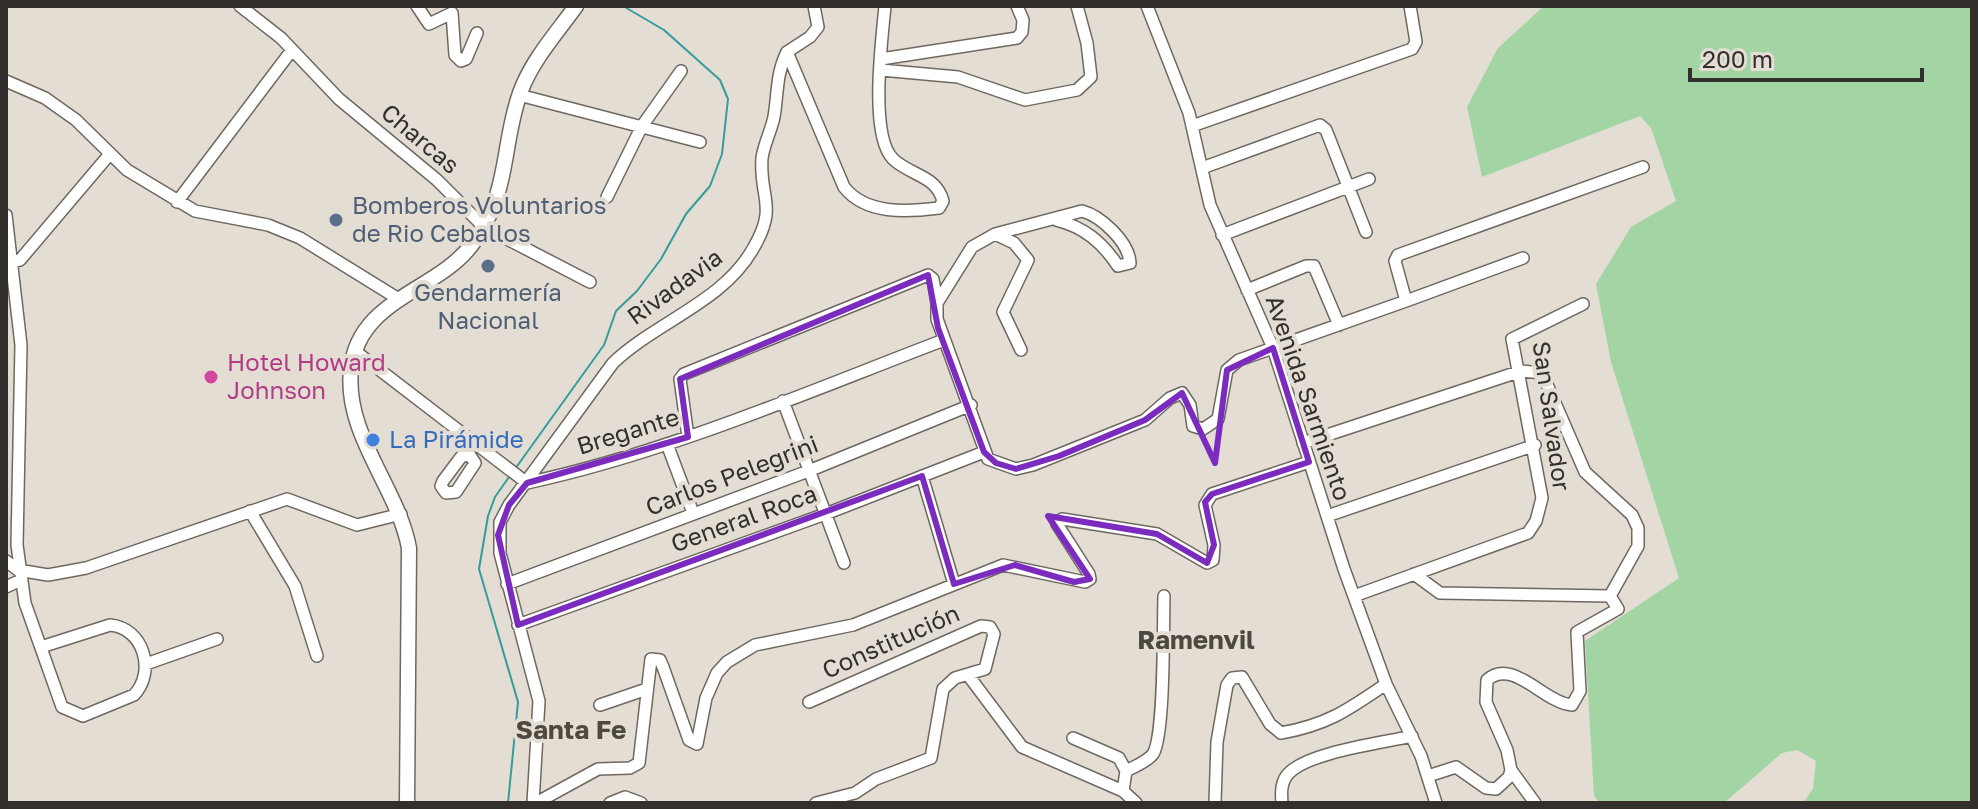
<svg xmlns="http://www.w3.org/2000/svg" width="1978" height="809" viewBox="0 0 1978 809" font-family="'Golos Text',sans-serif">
<rect width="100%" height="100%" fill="#e3ddd3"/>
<path fill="#a2d5a3" d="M 1544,6 L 1972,6 L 1972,803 L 1803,803 L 1813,789 L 1816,761 L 1797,750 L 1782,753 L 1724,803 L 1599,803 L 1594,795 L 1585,641 L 1679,578 L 1611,362 L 1596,284 L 1631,227 L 1676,201 L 1651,128 L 1640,116 L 1482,177 L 1467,107 L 1498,48 Z"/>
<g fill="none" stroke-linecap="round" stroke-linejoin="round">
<path stroke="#349c9d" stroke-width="2" d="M 515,469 L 604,345 L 616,311 L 637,291 L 661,259 L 686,214 L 710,186 L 722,154 L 728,99 L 720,80 L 664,30 L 623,6
M 508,803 L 518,702 L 479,569 L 488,516 L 495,497 L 509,477"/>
<defs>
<path id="minor" d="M 240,6 L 281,38 L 339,99 L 437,180 L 484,227 L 590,282
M 417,6 L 429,24 L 452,13 L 455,55 L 461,61 L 466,59 L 477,33
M 1147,6 L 1189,113 L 1210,205 L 1273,348 L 1344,569 L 1386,684 L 1421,756 L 1436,803
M 787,52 L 810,37 L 818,27 L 814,6
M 881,59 L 1017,38 L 1022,32 L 1023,20 L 1017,6
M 881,70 L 958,77 L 1025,100 L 1077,90 L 1091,77 L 1087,43 L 1077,6
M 6,81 L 45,98 L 76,120 L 127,170 L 195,211 L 268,225 L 300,238 L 397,298
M 519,95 L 700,142
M 1192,126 L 1412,49 L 1416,42 L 1410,6
M 1202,168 L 1320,125 L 1326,130 L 1366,232
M 607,197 L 642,126 L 681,71
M 177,202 L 292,50
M 6,215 L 21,345 L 17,545 L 25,603 L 62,707 L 83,716 L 134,695 C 156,672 144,628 110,625 L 41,647
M 995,234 L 1082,211 C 1101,216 1129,242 1130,263 L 1118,266 C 1102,242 1084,227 1056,220
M 1222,235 L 1369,179
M 14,261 L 20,260 L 109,155
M 1247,290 L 1306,266 L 1314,266 L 1339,325
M 1406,301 L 1523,258
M 1021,350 L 1003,312 L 1028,260 L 1014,243 L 995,234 L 972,247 L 937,303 L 937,319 L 988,459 L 1016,469 L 1033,465 L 1145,420 L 1170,398 L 1182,393 L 1190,405 L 1193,426 L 1203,429 L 1218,419 L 1227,370 L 1239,360 L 1406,301 L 1395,261 L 1398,255 L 1643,167
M 355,351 L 527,483 C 670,452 807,392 944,340
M 783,401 L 844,563
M 688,437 L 680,379 L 684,374 L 928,275 L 933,279 L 937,303
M 1303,443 L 1521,371 L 1542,373 L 1585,472 L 1632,515 L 1638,528 L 1638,546 L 1610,596
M 667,444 L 693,513
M 469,454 L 475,463 L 456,492 L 446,493 L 441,486 L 443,481 L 461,457 Z
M 922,476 L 954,584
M 250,511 L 295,586 L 317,656
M 1327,516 L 1535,445
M 6,561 L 18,570 L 48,575 L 86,568 L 287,499 L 357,525 L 401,514
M 1414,574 L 1440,593 L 1610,596
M 507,584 L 811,470 L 971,405
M 6,587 L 21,580
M 1354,596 L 1528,533 L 1536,521 L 1542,498 L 1512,339 L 1583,304
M 518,625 L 828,513 L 984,452
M 146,664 L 217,639
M 968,675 L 1022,747 L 1123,791
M 809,702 L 981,626 L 990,627 L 994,634 L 985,669 L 955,678 L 943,689 L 931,758 L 876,779 L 855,793 L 816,803
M 600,705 L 647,689
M 1073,738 L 1119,758 L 1126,771
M 1511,770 L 1535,803
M 1428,776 L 1456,767 L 1486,788 L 1496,789 L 1509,777 L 1511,770 L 1507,750 L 1486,702 L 1487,680 C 1513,657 1544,703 1572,705 L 1580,691 L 1577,632 L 1618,609 L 1610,596
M 533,803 L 539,701 L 500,553 L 500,522 L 509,505 L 613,363 C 657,321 724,302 754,247 C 778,206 759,197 762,158 C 764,144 771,131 774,117 C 778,93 776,74 787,52 L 844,187 C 866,215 907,212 939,208 L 943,201 C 936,175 911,176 893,159 C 869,135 882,39 885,6
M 536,803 L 598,769 L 630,768 L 639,763 L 651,659 L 660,660 L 663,667 L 689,740 L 697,744 L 706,698 L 717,673 L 727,662 L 755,645 L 853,625 L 1003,565 L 1085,582 L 1090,579 L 1089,574 L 1057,524 L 1062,519 L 1157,534 L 1207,563 L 1213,560 L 1214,545 L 1205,505 L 1212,494 L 1309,462
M 610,803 L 625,797 L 641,803
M 1136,803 L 1123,791 L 1126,771 C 1135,766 1147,762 1153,754 C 1165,735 1163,624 1164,596
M 1215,803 L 1217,742 L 1227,685 L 1232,678 L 1242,677 L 1270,724 L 1281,733 C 1327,725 1348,710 1386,684
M 1282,803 C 1281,792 1281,781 1289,773 C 1309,752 1383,743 1412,736"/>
<path id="major" d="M 407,803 L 409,548 C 398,488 344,434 351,370 C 358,298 438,292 473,243 C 511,190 501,147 520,93 C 532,60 556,34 576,6"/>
</defs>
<use href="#minor" stroke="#6e6860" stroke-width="14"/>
<use href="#major" stroke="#6e6860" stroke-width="17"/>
<use href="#minor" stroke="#fff" stroke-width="11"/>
<use href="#major" stroke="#fff" stroke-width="14"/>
</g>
<path fill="none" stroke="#7b2cbf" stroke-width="6" stroke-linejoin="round" d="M 928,275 L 938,328 L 984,452 L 996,463 L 1016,469 L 1059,456 L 1145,420 L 1182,393 L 1215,463 L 1227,370 L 1273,348 L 1309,462 L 1212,494 L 1205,502 L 1214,545 L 1207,563 L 1157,534 L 1048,516 L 1090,579 L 1074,582 L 1015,565 L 954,584 L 922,476 L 518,625 L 498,535 L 509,505 L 527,483 L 688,437 L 680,379 Z"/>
<g fill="#5c6f8a" stroke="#e3ddd3" stroke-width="3">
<circle cx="336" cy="220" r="8"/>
<circle cx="488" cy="266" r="8"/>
</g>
<circle fill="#d1479c" stroke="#e3ddd3" stroke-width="3" cx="211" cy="377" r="8"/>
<circle fill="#3f7fe0" stroke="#e3ddd3" stroke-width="3" cx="373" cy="440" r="8"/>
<g text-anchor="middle" stroke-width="8" stroke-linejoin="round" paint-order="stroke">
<g font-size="24" fill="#322f2c" stroke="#e3ddd3">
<text transform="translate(420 139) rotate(40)" y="8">Charcas</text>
<text transform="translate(675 287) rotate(-36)" y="8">Rivadavia</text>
<text transform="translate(1308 398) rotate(71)" y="8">Avenida Sarmiento</text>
<text transform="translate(1551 416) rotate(82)" y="8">San Salvador</text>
<text transform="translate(628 432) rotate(-17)" y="8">Bregante</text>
<text transform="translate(732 476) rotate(-21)" y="8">Carlos Pelegrini</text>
<text transform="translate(744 519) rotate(-20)" y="8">General Roca</text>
<text transform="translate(891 642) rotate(-24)" y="8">Constitución</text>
</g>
<g font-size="24" fill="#4e5e75" stroke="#e3ddd3" text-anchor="start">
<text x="352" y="214">Bomberos Voluntarios<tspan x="352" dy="28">de Rio Ceballos</tspan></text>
<text x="488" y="301" text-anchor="middle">Gendarmería<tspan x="488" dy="28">Nacional</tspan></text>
</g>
<g font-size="24" fill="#b23c85" stroke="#e3ddd3" text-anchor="start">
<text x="227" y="371">Hotel Howard<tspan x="227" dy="28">Johnson</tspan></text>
</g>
<g font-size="24" fill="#366cbe" stroke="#e3ddd3" text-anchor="start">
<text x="389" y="448">La Pirámide</text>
</g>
<g font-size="26" font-weight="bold" fill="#4e4940" stroke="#e3ddd3">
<text x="1196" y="649">Ramenvil</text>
<text x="571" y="739">Santa Fe</text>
</g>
</g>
<rect width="1978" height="809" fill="none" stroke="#322f2c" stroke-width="16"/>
<path d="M1690 68v12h232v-12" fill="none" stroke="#322f2c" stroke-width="4"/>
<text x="1702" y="68" font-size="24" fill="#322f2c" stroke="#e3ddd3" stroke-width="6" paint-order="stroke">200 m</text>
</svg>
